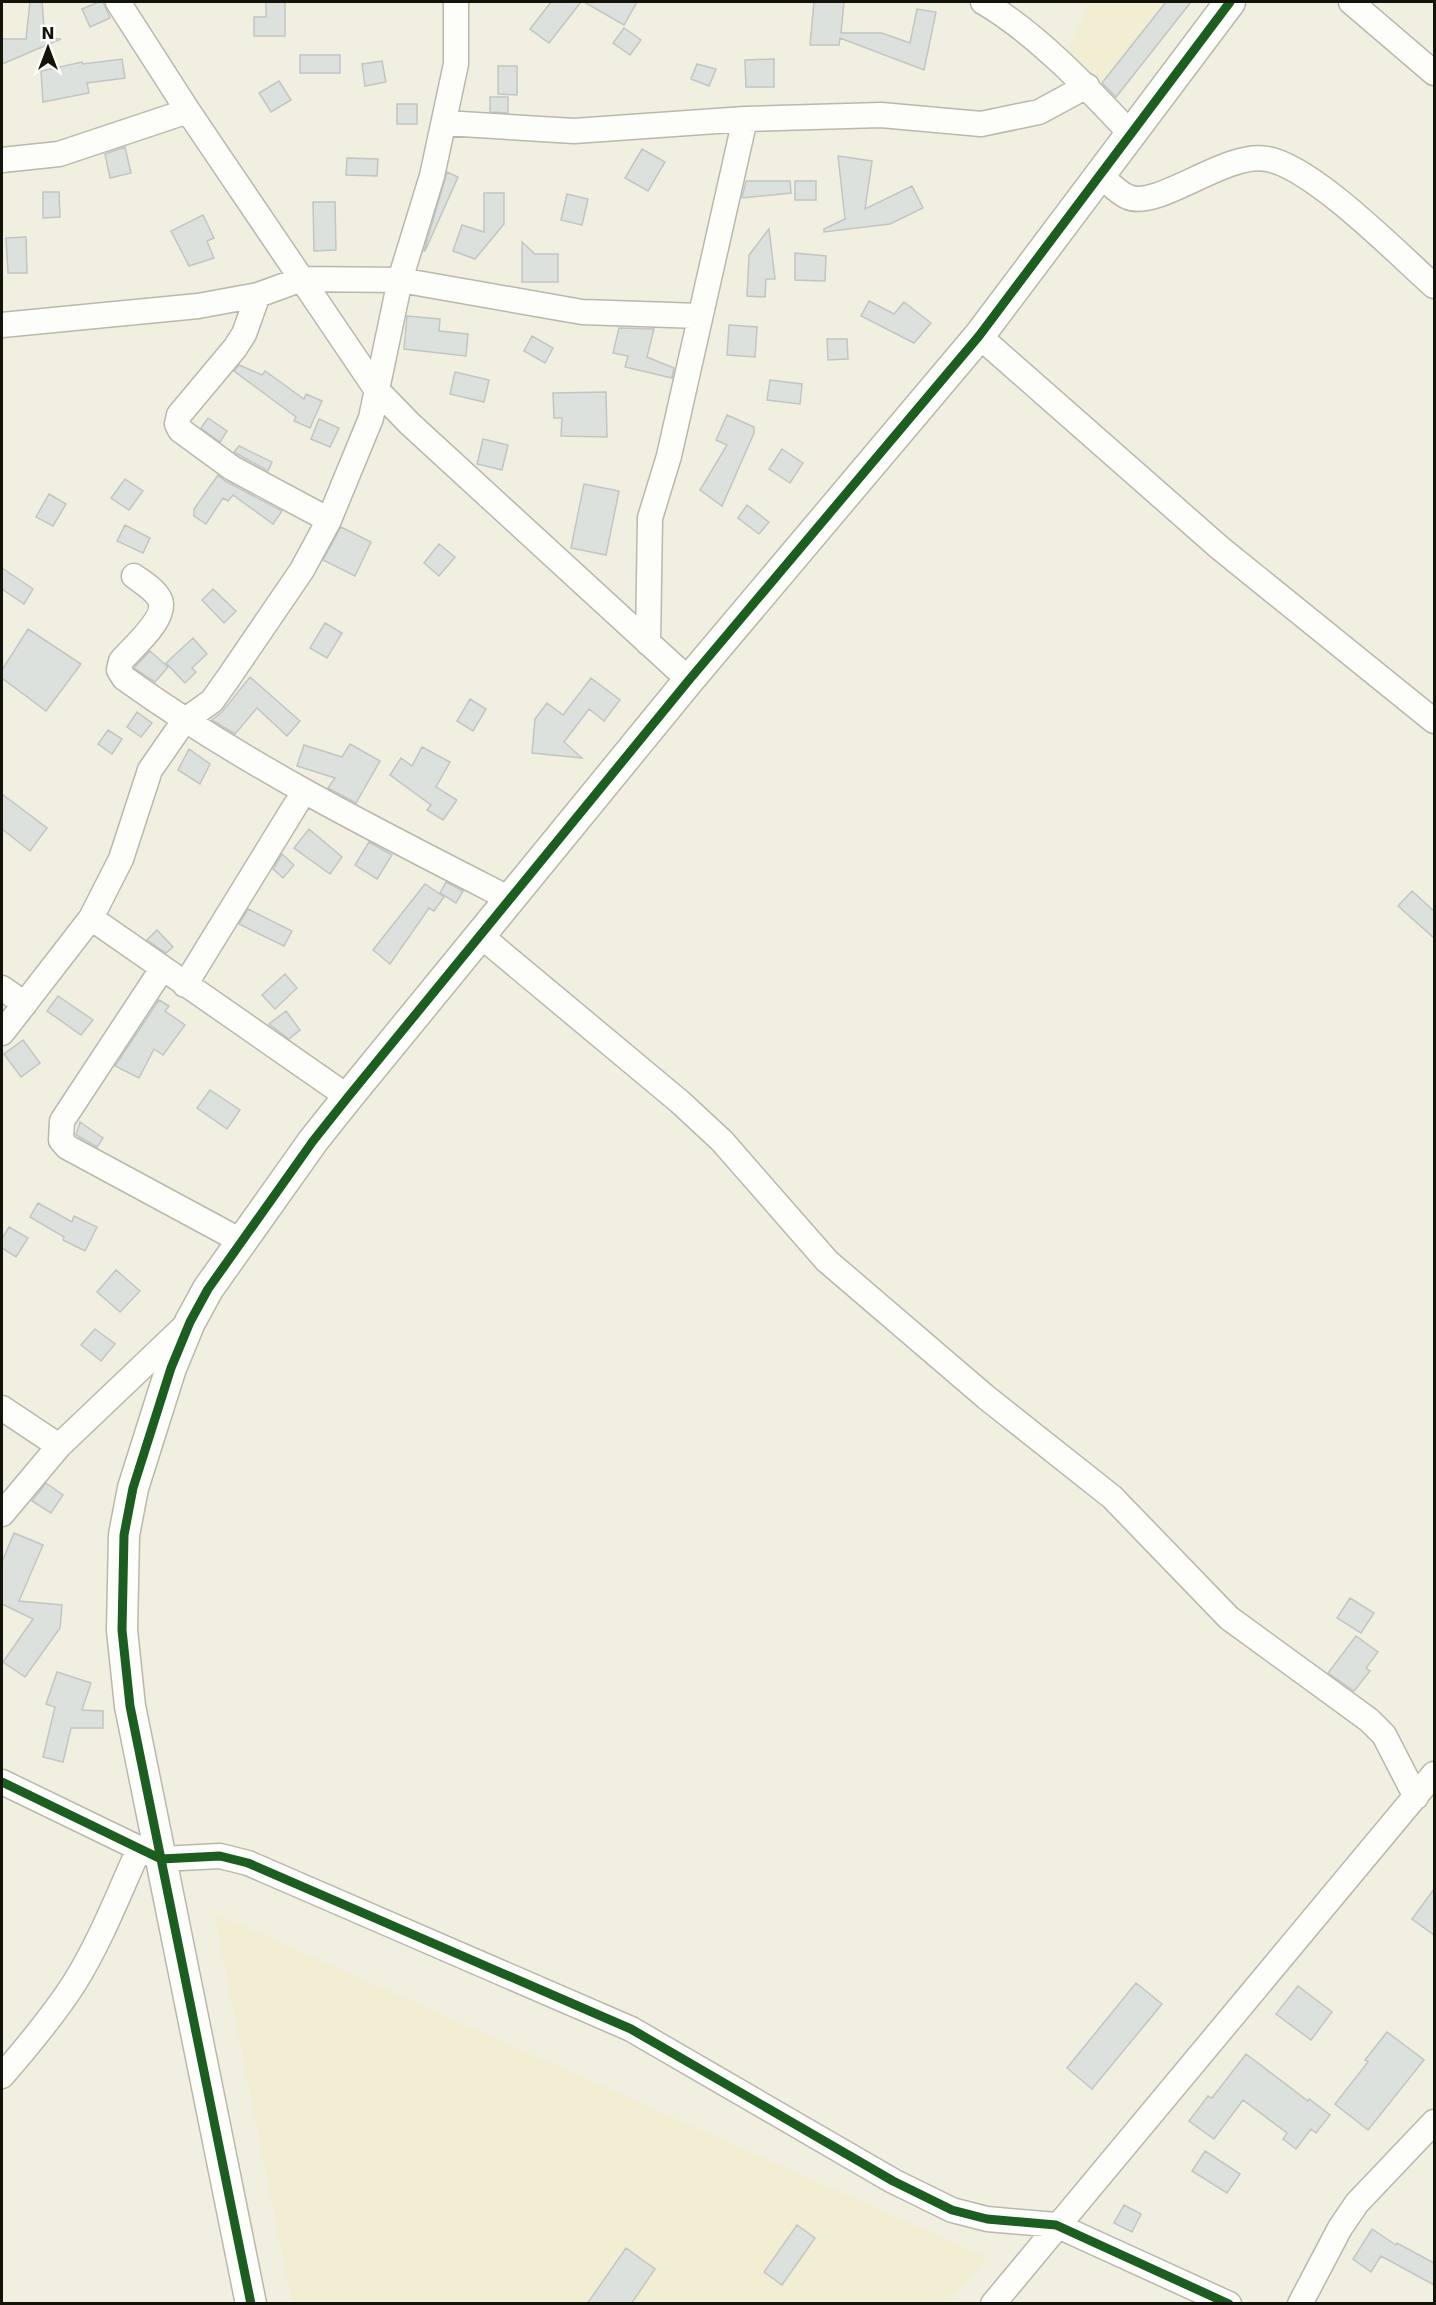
<svg xmlns="http://www.w3.org/2000/svg" width="1436" height="2305" viewBox="0 0 1436 2305" font-family="'DejaVu Sans',sans-serif">
<rect width="100%" height="100%" fill="#f1efe0"/>
<path fill="#f2eed3" d="M 1090,2 L 1185,2 L 1111,94 L 1067,53 Z
M 214,1913 L 986,2257 L 948,2303 L 292,2303 Z"/>
<path fill="#dce1de" stroke="#c1c6c2" stroke-width="1.5" d="M 30,2 L 42,2 L 45,38 L 61,39 L 2,64 L 2,39 L 26,39 Z
M 99,2 L 103,2 L 110,18 L 90,27 L 82,9 Z
M 266,2 L 285,2 L 285,36 L 254,36 L 254,17 L 266,17 Z
M 551,2 L 581,2 L 549,43 L 530,29 Z
M 584,2 L 637,2 L 624,25 Z
M 814,2 L 844,2 L 841,33 L 882,33 L 910,43 L 917,9 L 936,12 L 924,70 L 840,38 L 839,45 L 810,45 Z
M 1166,2 L 1191,2 L 1116,97 L 1102,83 Z
M 624,28 L 641,40 L 630,55 L 613,43 Z
M 300,55 L 340,55 L 340,73 L 300,73 Z
M 122,59 L 125,78 L 87,83 L 89,93 L 43,102 L 41,71 L 82,62 L 83,64 Z
M 774,59 L 774,87 L 746,87 L 745,60 Z
M 382,61 L 386,82 L 365,86 L 362,64 Z
M 697,64 L 716,69 L 709,86 L 691,79 Z
M 498,66 L 517,66 L 517,95 L 498,94 Z
M 279,81 L 291,100 L 271,112 L 259,93 Z
M 490,97 L 508,97 L 508,113 L 490,112 Z
M 397,104 L 417,104 L 417,124 L 397,124 Z
M 125,147 L 131,173 L 110,178 L 105,154 Z
M 642,149 L 665,162 L 648,191 L 625,178 Z
M 838,156 L 872,161 L 865,209 L 912,186 L 923,208 L 890,224 L 824,232 L 824,229 L 845,219 Z
M 347,158 L 378,159 L 377,176 L 346,175 Z
M 447,172 L 458,177 L 425,251 L 424,251 Z
M 746,181 L 790,181 L 791,193 L 742,198 Z
M 795,181 L 816,181 L 816,200 L 795,200 Z
M 43,192 L 59,192 L 60,217 L 43,218 Z
M 484,193 L 504,193 L 504,224 L 475,259 L 453,251 L 462,225 L 484,232 Z
M 567,194 L 588,199 L 582,225 L 561,220 Z
M 313,202 L 335,202 L 336,250 L 314,251 Z
M 203,215 L 214,238 L 207,241 L 214,258 L 189,266 L 171,231 Z
M 769,229 L 775,279 L 766,279 L 765,297 L 747,296 L 749,255 Z
M 26,237 L 27,273 L 8,273 L 6,238 Z
M 522,242 L 535,254 L 558,254 L 558,282 L 522,282 Z
M 795,253 L 826,256 L 825,281 L 795,280 Z
M 869,301 L 894,314 L 904,302 L 931,323 L 914,343 L 861,316 Z
M 407,316 L 440,319 L 439,331 L 468,334 L 466,356 L 404,349 Z
M 729,325 L 757,327 L 755,357 L 727,355 Z
M 619,328 L 654,329 L 647,357 L 674,368 L 672,378 L 625,367 L 628,356 L 613,353 Z
M 532,336 L 553,348 L 545,363 L 524,351 Z
M 827,339 L 847,339 L 848,359 L 828,360 Z
M 239,365 L 262,375 L 265,371 L 304,399 L 306,394 L 322,401 L 310,428 L 294,421 L 296,417 L 234,371 Z
M 455,372 L 489,380 L 484,402 L 450,394 Z
M 770,380 L 802,384 L 800,404 L 767,400 Z
M 606,392 L 607,437 L 561,436 L 562,418 L 554,418 L 553,393 Z
M 727,415 L 754,427 L 754,433 L 722,506 L 700,490 L 727,445 L 716,440 Z
M 208,418 L 227,431 L 220,442 L 201,428 Z
M 319,419 L 339,428 L 330,447 L 311,439 Z
M 483,439 L 508,445 L 502,470 L 477,464 Z
M 239,446 L 272,462 L 268,471 L 234,452 Z
M 782,449 L 803,463 L 790,483 L 769,469 Z
M 218,475 L 225,481 L 282,511 L 273,524 L 233,495 L 228,501 L 223,498 L 206,524 L 194,516 L 194,509 Z
M 125,479 L 143,491 L 129,510 L 111,498 Z
M 584,484 L 619,491 L 606,555 L 571,548 Z
M 49,494 L 66,504 L 53,526 L 36,517 Z
M 747,505 L 769,522 L 759,534 L 738,518 Z
M 125,525 L 150,538 L 143,553 L 117,541 Z
M 341,527 L 371,542 L 355,576 L 323,560 Z
M 439,544 L 455,557 L 439,576 L 424,563 Z
M 2,568 L 33,589 L 24,604 L 2,589 Z
M 213,589 L 236,611 L 224,623 L 202,600 Z
M 325,623 L 342,633 L 327,658 L 310,648 Z
M 28,629 L 81,664 L 46,711 L 2,678 L 2,670 Z
M 193,638 L 207,654 L 192,668 L 196,672 L 185,683 L 166,663 Z
M 150,651 L 168,667 L 155,682 L 134,668 Z
M 250,677 L 300,721 L 287,736 L 257,708 L 235,734 L 212,720 L 222,712 Z
M 591,678 L 620,700 L 604,721 L 589,709 L 564,742 L 582,758 L 532,753 L 535,719 L 547,703 L 563,715 Z
M 470,699 L 486,709 L 473,731 L 457,721 Z
M 137,712 L 152,723 L 141,737 L 127,727 Z
M 108,730 L 122,739 L 112,754 L 98,744 Z
M 350,744 L 380,761 L 356,803 L 328,788 L 335,778 L 297,766 L 304,745 L 342,757 Z
M 422,747 L 450,762 L 436,787 L 457,800 L 443,820 L 427,810 L 431,805 L 390,775 L 401,758 L 412,766 Z
M 189,749 L 210,764 L 200,784 L 178,770 Z
M 2,794 L 47,828 L 30,851 L 2,829 Z
M 309,829 L 342,857 L 330,874 L 294,848 Z
M 369,842 L 392,855 L 377,879 L 355,865 Z
M 282,854 L 294,865 L 283,878 L 273,869 Z
M 446,882 L 463,891 L 456,903 L 440,893 Z
M 425,884 L 444,897 L 434,911 L 429,908 L 390,964 L 373,950 Z
M 1412,891 L 1434,911 L 1434,938 L 1398,906 Z
M 248,909 L 292,931 L 284,946 L 239,924 Z
M 157,930 L 173,947 L 166,953 L 147,940 Z
M 285,974 L 297,988 L 275,1009 L 262,995 Z
M 58,996 L 93,1020 L 81,1035 L 47,1011 Z
M 159,1000 L 169,1006 L 165,1011 L 185,1025 L 163,1055 L 154,1049 L 139,1078 L 115,1066 Z
M 286,1011 L 300,1030 L 289,1039 L 269,1024 Z
M 23,1040 L 40,1063 L 21,1077 L 4,1054 Z
M 210,1090 L 240,1110 L 227,1129 L 197,1108 Z
M 80,1122 L 103,1138 L 97,1147 L 76,1135 Z
M 38,1203 L 72,1222 L 74,1216 L 97,1227 L 85,1251 L 63,1240 L 64,1237 L 30,1217 Z
M 9,1227 L 28,1238 L 16,1257 L 2,1248 L 2,1239 Z
M 116,1270 L 140,1291 L 120,1312 L 97,1292 Z
M 95,1329 L 115,1344 L 101,1361 L 81,1345 Z
M 46,1483 L 63,1495 L 51,1513 L 32,1501 Z
M 14,1533 L 43,1545 L 19,1601 L 62,1605 L 60,1628 L 25,1677 L 3,1662 L 33,1619 L 2,1604 L 2,1562 Z
M 1350,1598 L 1374,1613 L 1361,1633 L 1337,1618 Z
M 1356,1636 L 1378,1652 L 1366,1668 L 1370,1671 L 1354,1691 L 1328,1673 Z
M 57,1672 L 91,1683 L 82,1710 L 103,1711 L 103,1728 L 71,1728 L 63,1762 L 43,1757 L 55,1707 L 46,1704 Z
M 1434,1889 L 1434,1935 L 1412,1919 Z
M 1136,1983 L 1162,2004 L 1092,2089 L 1067,2068 Z
M 1298,1986 L 1332,2012 L 1311,2040 L 1276,2014 Z
M 1387,2032 L 1424,2060 L 1368,2130 L 1335,2104 L 1368,2062 L 1365,2060 Z
M 1246,2054 L 1308,2101 L 1309,2099 L 1330,2115 L 1316,2133 L 1311,2129 L 1296,2149 L 1283,2139 L 1287,2133 L 1243,2100 L 1214,2139 L 1189,2121 L 1208,2096 L 1212,2098 Z
M 1205,2151 L 1240,2174 L 1227,2193 L 1192,2171 Z
M 1124,2205 L 1141,2214 L 1132,2232 L 1114,2223 Z
M 797,2225 L 815,2238 L 782,2285 L 764,2272 Z
M 1372,2229 L 1396,2245 L 1397,2243 L 1434,2263 L 1434,2285 L 1381,2256 L 1371,2272 L 1353,2259 Z
M 626,2248 L 655,2269 L 631,2304 L 587,2304 Z"/>
<g fill="none" stroke-linecap="round" stroke-linejoin="round">
<defs>
<path id="minor" d="M 118,2 L 188,111 L 376,389 L 410,424 L 689,680
M 983,2 C 1036,33 1088,88 1130,133
M 1351,2 L 1434,73
M 445,123 L 574,131 L 745,119 L 881,115 L 981,124 L 1039,112 L 1087,86
M 2,160 L 59,154 L 188,111
M 1099,174 C 1107,181 1118,193 1128,197 C 1158,210 1226,151 1267,159 C 1313,167 1397,253 1434,286
M 258,295 L 244,334 L 235,348 L 179,415 L 177,424 L 180,430 L 232,468 L 329,520
M 2,325 L 198,306 L 258,295 L 302,279 L 400,280 L 582,312 L 700,316
M 979,336 L 1220,548 L 1434,721
M 134,576 C 142,582 154,589 159,598 C 170,616 133,647 121,661 L 119,670 L 124,678 C 245,765 377,831 510,899
M 648,643 L 650,518 L 669,456 L 745,119
M 91,918 L 348,1097
M 481,936 L 680,1102 L 722,1141 L 827,1261 L 987,1398 L 1112,1497 L 1229,1618 L 1369,1720 L 1384,1735 L 1416,1797
M 162,969 L 62,1121 L 61,1140 L 67,1147 L 241,1241
M 185,985 L 303,793
M 2,988 L 25,1004
M 2,1033 L 91,918 L 121,859 L 150,770 L 184,721 L 212,701 L 229,677 L 302,570 L 329,520 L 371,418 L 400,280 L 432,176 L 456,64 L 456,2
M 2,1408 L 59,1446
M 2,1514 L 59,1446 L 186,1325
M 2,1782 L 161,1859 L 220,1856 L 248,1863 L 631,2029 L 893,2181 L 952,2210 L 987,2219 L 1056,2225 L 1229,2304
M 2,2076 C 28,2046 54,2015 75,1982 C 101,1940 119,1893 139,1849
M 993,2304 L 1434,1774
M 1300,2304 L 1340,2228 L 1357,2203 L 1434,2122"/>
<path id="tertiary" d="M 251,2304 L 130,1706 L 122,1630 L 124,1535 L 133,1488 L 171,1368 L 190,1322 L 208,1289 L 313,1141 L 348,1097 L 689,680 L 979,336 L 1230,2"/>
</defs>
<use href="#minor" stroke="#b9b8ac" stroke-width="27"/>
<use href="#tertiary" stroke="#b9b8ac" stroke-width="33"/>
<use href="#minor" stroke="#fdfdfa" stroke-width="24"/>
<use href="#tertiary" stroke="#fdfdfa" stroke-width="30"/>
<defs>
<path id="cycleway" d="M 2,1782 L 161,1859 L 220,1856 L 248,1863 L 631,2029 L 893,2181 L 952,2210 L 987,2219 L 1056,2225 L 1229,2304
M 251,2304 L 130,1706 L 122,1630 L 124,1535 L 133,1488 L 171,1368 L 190,1322 L 208,1289 L 313,1141 L 348,1097 L 689,680 L 979,336 L 1230,2"/>
</defs>
<use href="#cycleway" stroke="#fff" stroke-width="13"/>
<use href="#cycleway" stroke="#1b5e20" stroke-width="9"/>
</g>
<rect width="1436" height="2305" fill="none" stroke="#141309" stroke-width="6"/>
<g transform="translate(48 48)" stroke="#ffffff" stroke-width="4.5" paint-order="stroke">
<path d="M0-4.5L10 22L0 15L-10 22Z" fill="#141309"/>
<text y="-9" font-size="16" font-weight="bold" text-anchor="middle" fill="#141309">N</text>
</g>
</svg>
